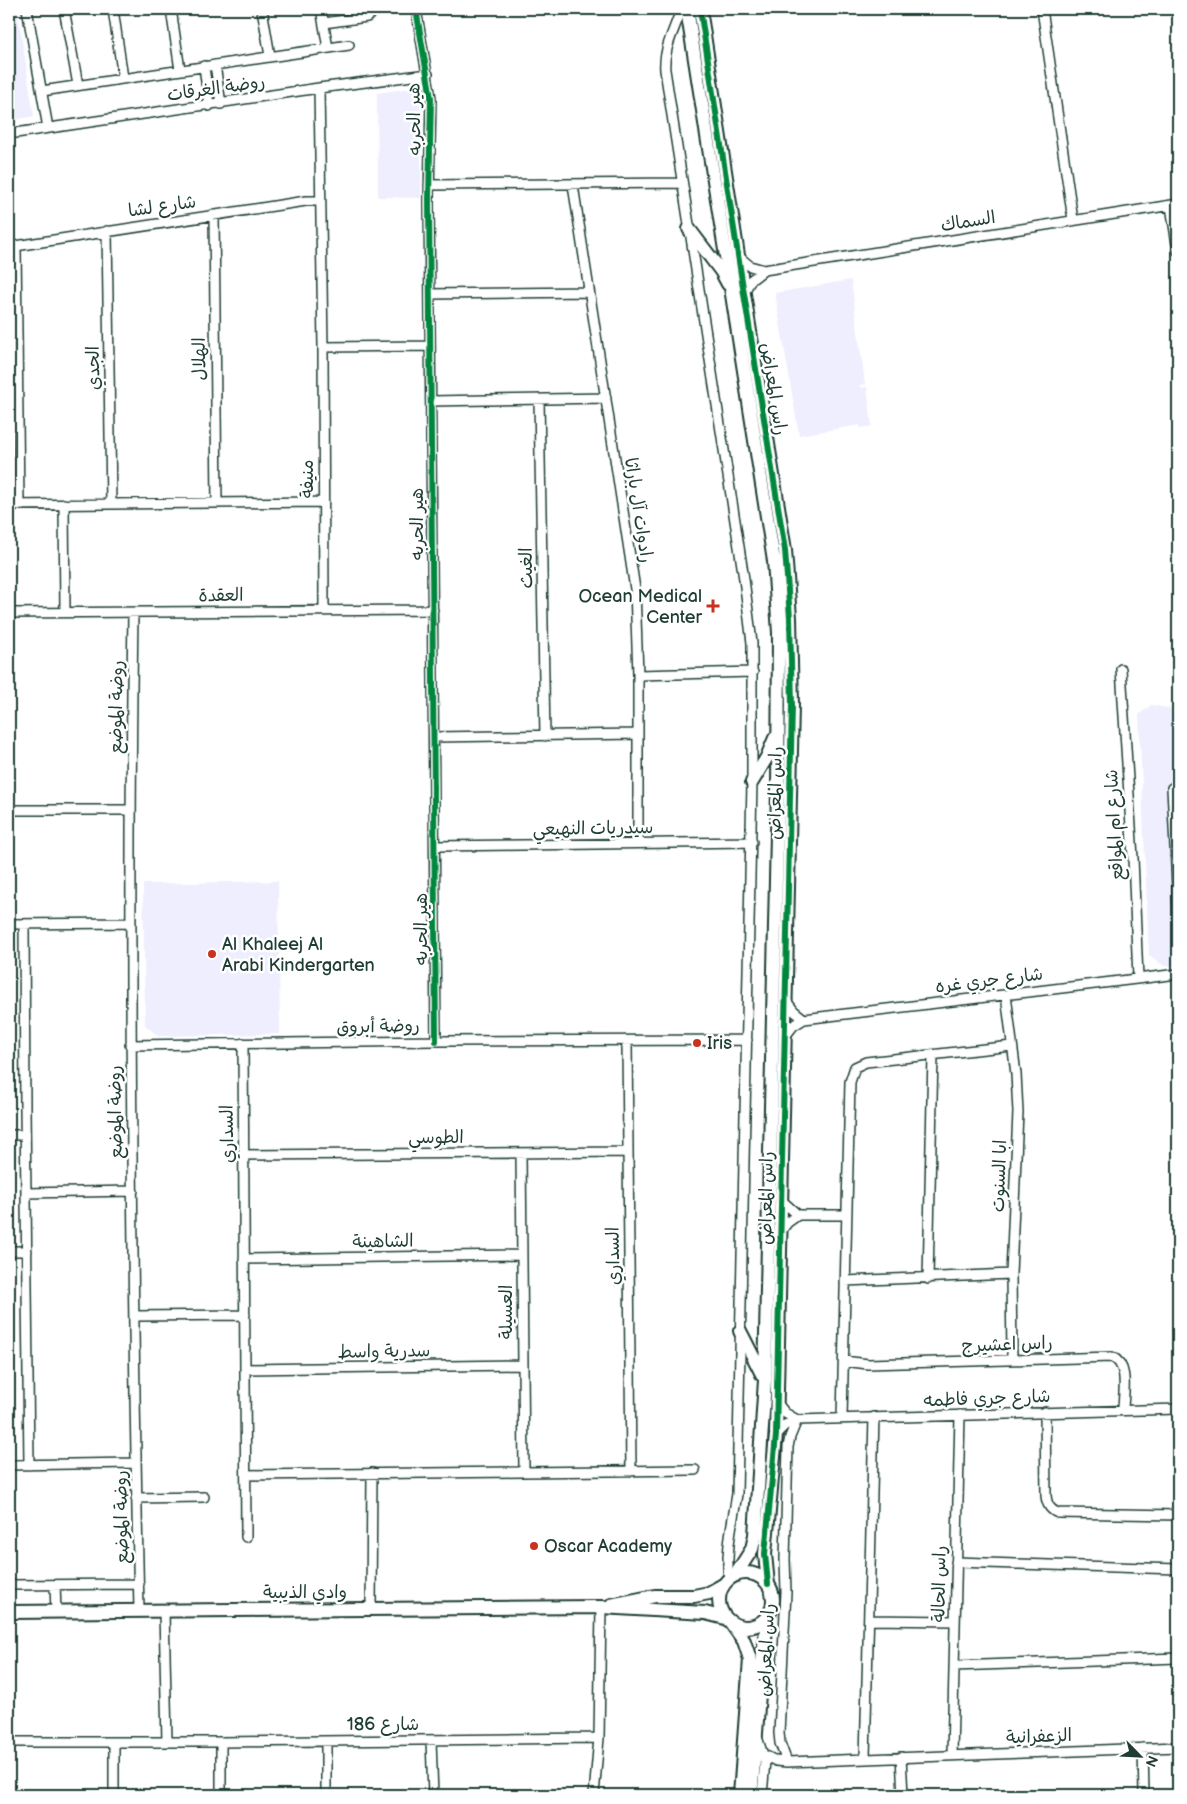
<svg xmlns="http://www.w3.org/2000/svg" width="1187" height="1804" viewBox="0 0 1187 1804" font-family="'Balsamiq Sans','Playpen Sans Arabic',sans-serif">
<rect width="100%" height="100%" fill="#fff"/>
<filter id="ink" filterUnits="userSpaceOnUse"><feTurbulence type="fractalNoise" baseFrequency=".02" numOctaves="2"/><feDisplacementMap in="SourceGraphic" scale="10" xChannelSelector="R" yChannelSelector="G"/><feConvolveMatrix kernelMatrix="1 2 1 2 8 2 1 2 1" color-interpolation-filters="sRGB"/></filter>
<g filter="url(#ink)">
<path fill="#eeeefe" d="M 9,9 L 17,9 L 34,116 L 9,121 Z
M 411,88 L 421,96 L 421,198 L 378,197 L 377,93 Z
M 851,280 L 865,384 L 860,385 L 861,388 L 867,387 L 872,426 L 860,428 L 860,425 L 799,435 L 775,293 Z
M 1151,705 L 1178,710 L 1178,965 L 1164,966 L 1149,955 L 1139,715 Z
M 278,881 L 280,1034 L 158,1036 L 145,1025 L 143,884 Z"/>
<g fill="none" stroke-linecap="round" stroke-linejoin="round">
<defs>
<path id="street" d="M 27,9 L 48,128
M 64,9 L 78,85
M 113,9 L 123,78
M 171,9 L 180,70
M 262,9 L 270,56
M 321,9 L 328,48
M 416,9 L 431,98 L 429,199 L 436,1041
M 681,9 C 675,30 663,48 665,70 L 744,579 L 752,643 L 752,782 L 737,1494 C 733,1520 725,1553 729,1579
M 1042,9 L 1073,220
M 324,23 L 367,17 L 372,13 L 373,9
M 215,65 L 221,104
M 204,66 L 209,106
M 319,88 L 323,347 L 324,610
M 42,91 L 349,45
M 9,134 L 319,88 L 428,74
M 429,185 L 682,183
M 573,185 L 635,589 L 638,675 L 638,843
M 1171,206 L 1178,251
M 214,215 L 217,503
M 107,231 L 111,504
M 16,246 L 19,505
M 9,247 L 306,201 L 320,201
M 738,256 L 750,266 L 764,270
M 744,292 L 751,280 L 764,270 L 1178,204
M 430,294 L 589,292
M 323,347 L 430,346
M 539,400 L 545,736
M 431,401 L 606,398
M 64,504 L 65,612
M 9,505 L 323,502
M 9,613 L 433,610
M 133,613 C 128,945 132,1278 139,1611
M 1121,669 L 1133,858 L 1138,978
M 638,675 L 753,672
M 435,737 L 638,734
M 1178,785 L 1172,788 L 1178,905
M 9,810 L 130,810
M 436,846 L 752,842
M 9,924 L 131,923
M 24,924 L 25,1107 L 29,1465
M 1006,995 L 1016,1074 L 1018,1112 L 1011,1274 L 1012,1359
M 786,1001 L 794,1011 L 804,1019
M 786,1035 L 793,1026 L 804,1019 L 1178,974
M 627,1041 L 631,1471
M 243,1043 L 246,1537
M 130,1045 L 436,1041 L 747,1040
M 9,1135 L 25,1135
M 521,1153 L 524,1472
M 244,1155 L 628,1152
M 26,1193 L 133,1191
M 780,1199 L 798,1215 L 846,1215
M 780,1232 L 788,1222 L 798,1215
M 9,1251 L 27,1251
M 244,1259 L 522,1255
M 928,1279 L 933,1055
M 845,1281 L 1011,1274
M 135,1316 L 245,1315
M 844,1361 L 868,1364 L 1112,1357 C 1130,1365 1123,1394 1123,1410
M 245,1369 L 523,1365
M 777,1403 L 785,1413 L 797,1420
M 1045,1412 L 1046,1496 C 1047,1505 1050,1510 1058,1513 L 1178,1515
M 842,1418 L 850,1082 L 855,1067 L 866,1062 L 1012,1046
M 776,1434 L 785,1425 L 797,1420 L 1178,1409
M 9,1465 L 135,1463
M 246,1475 L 695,1470
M 136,1498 L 204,1497
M 956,1562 L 1178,1569
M 9,1585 L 139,1584
M 55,1585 L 56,1611
M 371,1609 L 372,1473
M 164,1611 L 167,1742
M 869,1620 L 955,1621
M 954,1666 L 1178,1658
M 757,1737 L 765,1761 L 762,1795
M 431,1740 L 433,1795
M 326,1741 L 326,1795
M 9,1742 L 221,1742 L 599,1738
M 114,1742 L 114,1795
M 221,1742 L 221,1795
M 1143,1748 L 1144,1795
M 764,1755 L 776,1761 L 787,1762 L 1178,1747
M 952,1755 L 960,1415
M 901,1757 L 903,1795
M 865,1758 L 874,1417
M 787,1762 L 780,1743 L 779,1733 L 786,1592 L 785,1559 L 788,1447 L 790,1437 L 797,1420
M 594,1795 L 599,1738 L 601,1607"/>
<path id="secondary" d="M 687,9 L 774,561 L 779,633 L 778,788 L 765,1380 L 755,1535 L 752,1549 L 736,1574
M 700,9 L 744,294 L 785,550 L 790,618 L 792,705 L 776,1435 L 765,1554 L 768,1584
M 689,229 L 721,271 L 728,284
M 752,782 L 767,757 L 775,738
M 740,1331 L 763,1376
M719 1600a27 27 0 1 1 54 0a27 27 0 1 1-54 0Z
M 611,1605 L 655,1596 L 694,1596 L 709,1593 L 723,1585
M 9,1612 L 601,1607 L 705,1613 L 725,1618
M 731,1623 L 744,1641 L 750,1659 L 740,1795
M 751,1795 C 755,1754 757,1713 761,1672 C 762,1654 767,1637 766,1618"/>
</defs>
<use href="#street" stroke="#1f3d34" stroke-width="12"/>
<use href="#secondary" stroke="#1f3d34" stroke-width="16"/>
<use href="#street" stroke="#fff" stroke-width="9"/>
<use href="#secondary" stroke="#fff" stroke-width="12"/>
<defs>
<path id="cycleway" d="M 416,9 L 431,98 L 429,199 L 436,1041
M 700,9 L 744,294 L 785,550 L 790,618 L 792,705 L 776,1435 L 765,1554 L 768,1584"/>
</defs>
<use href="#cycleway" stroke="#fff" stroke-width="9"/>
<use href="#cycleway" stroke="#00873e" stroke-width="6"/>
</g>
</g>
<g fill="#c8321e" stroke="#fff" stroke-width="2">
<path d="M710.5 598.5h5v5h5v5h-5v5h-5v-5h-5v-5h5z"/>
<circle cx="212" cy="954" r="5"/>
<circle cx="697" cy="1043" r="5"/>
<circle cx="534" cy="1546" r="5"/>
</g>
<g text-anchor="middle" stroke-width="5" stroke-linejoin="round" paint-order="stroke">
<g font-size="18" fill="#1f3d34" stroke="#fff">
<text transform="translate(216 88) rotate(-8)" y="6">روضة الغرقات</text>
<text transform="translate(414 119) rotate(-91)" y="6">هير الحربه</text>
<text transform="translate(162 206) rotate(-8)" y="6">شارع لشا</text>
<text transform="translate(968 221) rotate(-9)" y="6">السماك</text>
<text transform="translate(199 359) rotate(-91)" y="6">الهلال</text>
<text transform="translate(93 368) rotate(-91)" y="6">الجدي</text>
<text transform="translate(774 389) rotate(81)" y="6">راس المعراض</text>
<text transform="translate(307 479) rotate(-90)" y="6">منيفة</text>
<text transform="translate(639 510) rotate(81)" y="6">رادوات آل باراثا</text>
<text transform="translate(417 524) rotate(-90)" y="6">هير الحربه</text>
<text transform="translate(526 568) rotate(-91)" y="6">الغيث</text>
<text transform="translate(221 595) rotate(-1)" y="6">العقدة</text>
<text transform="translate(116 707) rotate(-89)" y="6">روضة الموضع</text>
<text transform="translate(775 793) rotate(-89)" y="6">راس المعراض</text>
<text transform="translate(1114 825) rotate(-93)" y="6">شارع ام المواقع</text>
<text transform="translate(593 828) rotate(-1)" y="6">سيدريات النهيعي</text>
<text transform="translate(421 929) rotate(-90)" y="6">هير الحربه</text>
<text transform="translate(989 980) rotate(-7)" y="6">شارع جري غره</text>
<text transform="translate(378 1026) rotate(-1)" y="6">روضة أبروق</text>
<text transform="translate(115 1112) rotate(-91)" y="6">روضة الموضع</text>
<text transform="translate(227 1134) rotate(-91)" y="6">السداري</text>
<text x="436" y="1143">الطوسي</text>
<text transform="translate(999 1176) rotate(-88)" y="6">ابا السنوت</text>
<text transform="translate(766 1198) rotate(-89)" y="6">راس المعراض</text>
<text transform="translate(383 1241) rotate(-1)" y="6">الشاهينة</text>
<text transform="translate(613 1256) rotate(-91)" y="6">السداري</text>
<text transform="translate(506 1312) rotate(-90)" y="6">العسيلة</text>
<text transform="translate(1007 1344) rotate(-2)" y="6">راس اعشيرج</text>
<text transform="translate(384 1351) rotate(-1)" y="6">سدرية واسط</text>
<text transform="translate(987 1398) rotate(-2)" y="6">شارع جري فاطمه</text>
<text transform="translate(121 1517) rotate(-91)" y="6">روضة الموضع</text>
<text transform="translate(939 1584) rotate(-89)" y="6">راس الحالة</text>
<text x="305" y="1598">وادي الذيبية</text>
<text transform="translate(766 1650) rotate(-87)" y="6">راس المعراض</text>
<text x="383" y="1730">شارع 186</text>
<text transform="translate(1039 1736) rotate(-2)" y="6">الزعفرانية</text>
</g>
<g font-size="18" fill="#1f3d34" stroke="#fff" text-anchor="start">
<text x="702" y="602" text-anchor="end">Ocean Medical<tspan x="702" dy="21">Center</tspan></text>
<text x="222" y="950">Al Khaleej Al<tspan x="222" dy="21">Arabi Kindergarten</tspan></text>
<text x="707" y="1049">Iris</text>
<text x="544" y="1552">Oscar Academy</text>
</g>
</g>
<rect width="1187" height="1804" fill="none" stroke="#fff" stroke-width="30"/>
<rect x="15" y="15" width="1157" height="1774" fill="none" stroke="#1f3d34" stroke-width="2" filter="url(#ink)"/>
<g transform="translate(1140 1756) rotate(114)" stroke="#ffffff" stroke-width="4" paint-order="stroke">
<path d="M0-4L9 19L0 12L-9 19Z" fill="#1f3d34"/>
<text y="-8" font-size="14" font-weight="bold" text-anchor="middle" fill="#1f3d34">N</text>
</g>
</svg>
